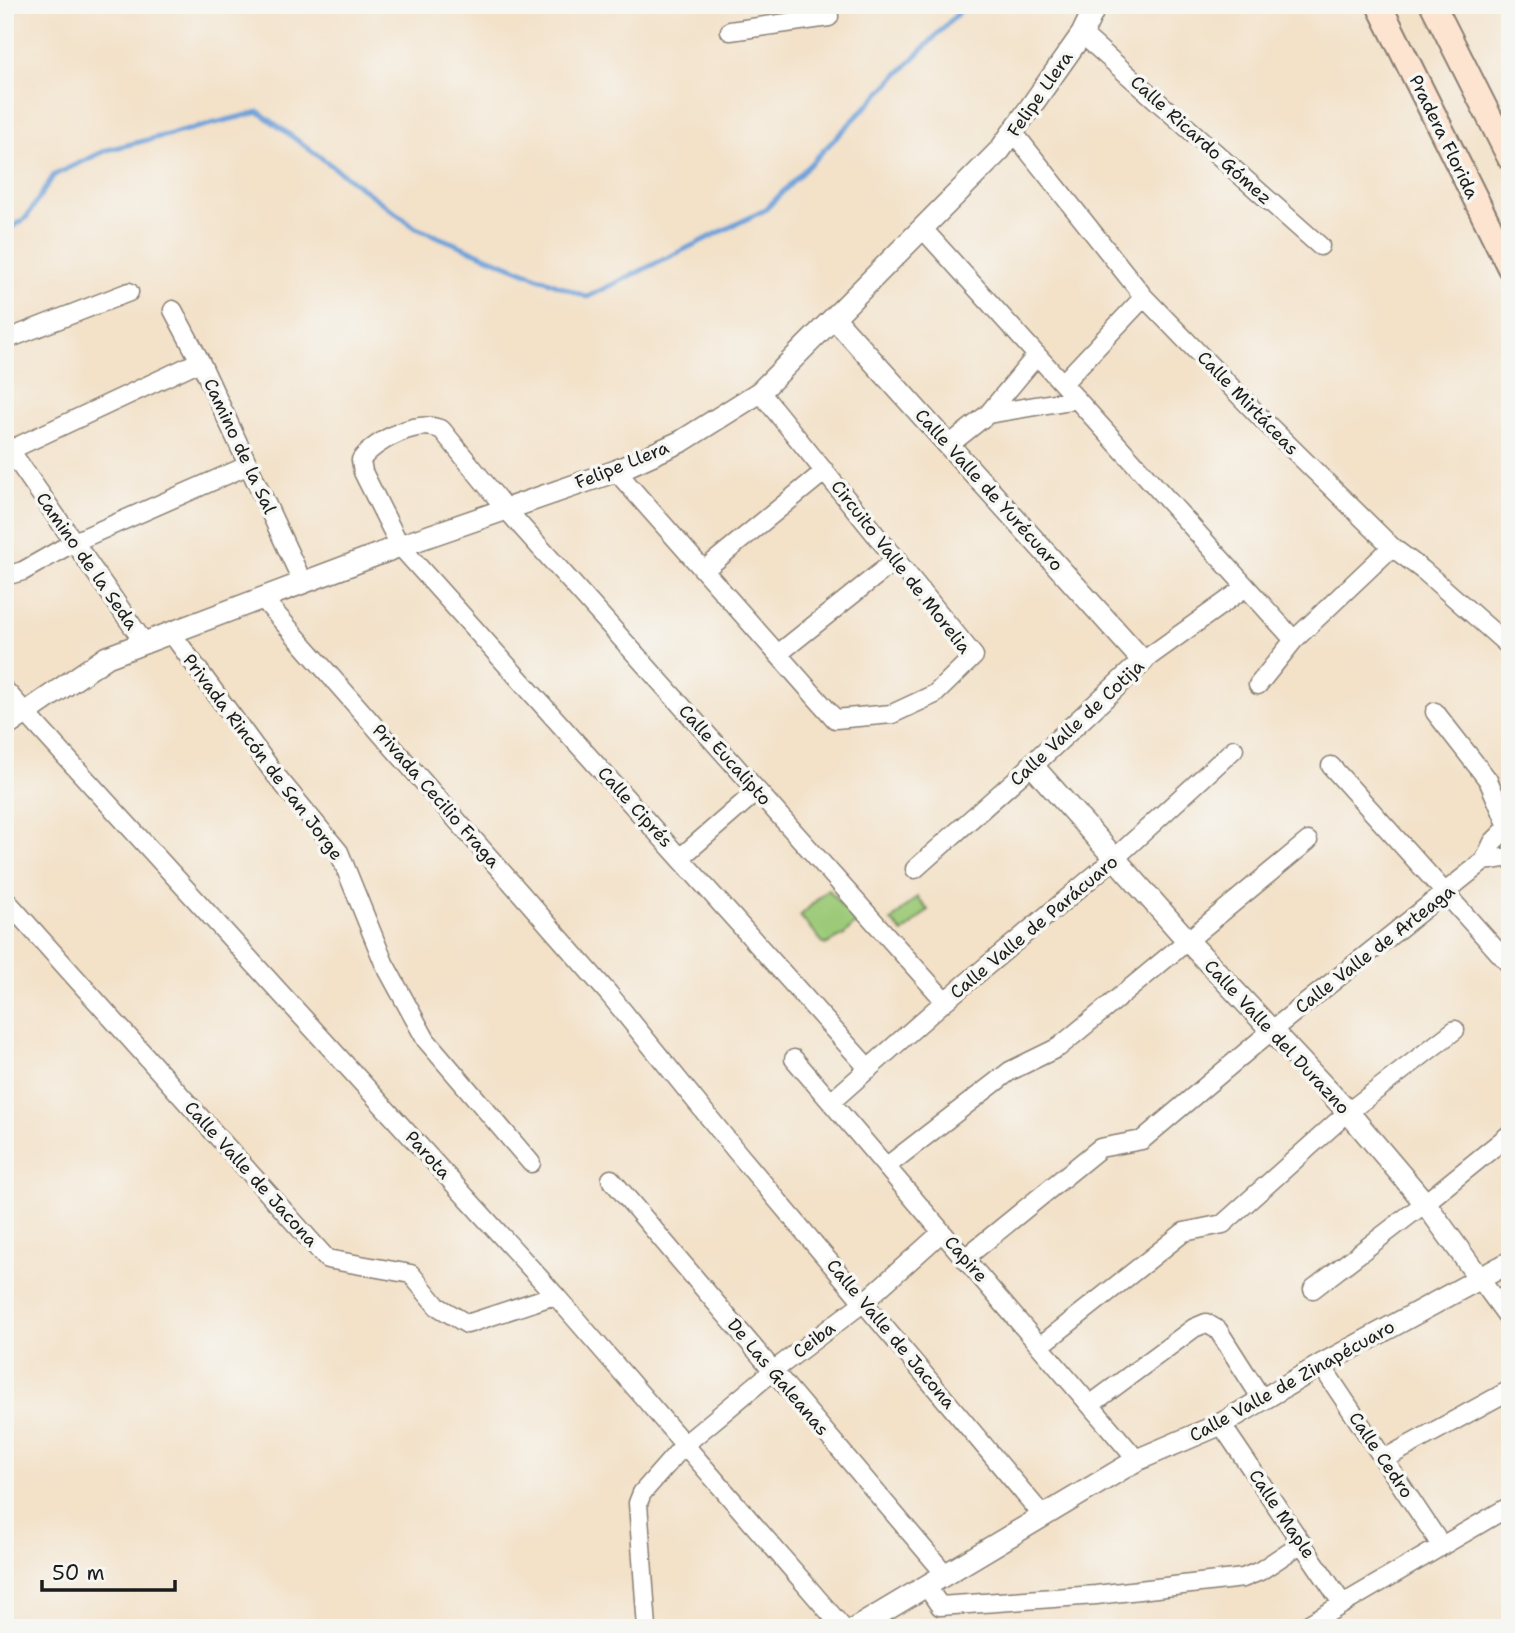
<svg xmlns="http://www.w3.org/2000/svg" width="1515" height="1633" viewBox="0 0 1515 1633" font-family="'Shantell Sans',sans-serif">
<rect width="100%" height="100%" fill="#f6f6f2"/>
<filter id="ink" filterUnits="userSpaceOnUse"><feTurbulence type="fractalNoise" baseFrequency=".0143" numOctaves="2"/><feDisplacementMap in="SourceGraphic" scale="14" xChannelSelector="R" yChannelSelector="G"/><feConvolveMatrix kernelMatrix="1 2 1 2 8 2 1 2 1" color-interpolation-filters="sRGB"/></filter>
<filter id="wash" filterUnits="userSpaceOnUse"><feTurbulence type="fractalNoise" baseFrequency=".00686" numOctaves="4" result="noise"/><feDisplacementMap in="SourceGraphic" scale="28" xChannelSelector="R" yChannelSelector="G"/><feGaussianBlur stdDeviation="1.57" result="paint"/><feColorMatrix in="noise" values="0 0 0 0 0 0 0 0 0 0 0 0 0 0 0 0 0 1.4 0 .05"/><feComposite in="paint" operator="in"/></filter>
<g filter="url(#wash)">
<rect width="100%" height="100%" fill="#f3e1c8"/>
<path fill="#9cca78" stroke="#5c734a" stroke-width="2" d="M 828,889 L 856,923 L 843,936 L 825,945 L 800,916 Z
M 917,897 L 928,910 L 903,933 L 891,921 Z"/>
<g fill="none" stroke-linecap="round" stroke-linejoin="round">
<path stroke="#6da1d9" stroke-width="5" d="M 5,232 L 26,218 L 54,175 L 107,150 L 259,112 L 416,228 L 587,297 L 765,210 L 966,5"/>
</g>
</g>
<g filter="url(#ink)">
<g fill="none" stroke-linecap="round" stroke-linejoin="round">
<defs>
<path id="minor" d="M 730,31 L 829,17 L 828,5
M 1082,34 L 1320,246
M 1013,132 L 1144,297 L 1264,421 L 1392,547 L 1424,571 L 1510,647
M 923,229 L 1294,640
M 173,310 L 200,361 L 303,583
M 5,340 L 129,292
M 1063,383 L 1144,297
M 988,414 L 1077,399
M 5,443 L 145,644
M 949,445 L 988,414 L 1037,355
M 10,450 L 200,361
M 616,471 L 835,719 L 892,714 L 935,694 L 974,656 L 760,392
M 704,570 L 825,471
M 5,576 L 23,571 L 74,542 L 249,465
M 263,599 L 609,994 L 737,1152 L 1044,1517
M 172,634 L 274,773 L 339,852 L 384,963 L 426,1040 L 531,1163
M 778,654 L 897,559
M 1143,661 L 1246,587
M 1258,685 L 1294,640 L 1392,547
M 5,690 L 555,1295 L 843,1628
M 1435,712 L 1488,780 L 1508,826
M 1331,766 L 1510,965
M 680,858 L 757,791
M 1484,861 L 1510,857
M 915,869 L 1032,765
M 5,899 L 327,1259 L 411,1274 L 437,1306 L 467,1324 L 555,1295
M 794,1059 L 1137,1460
M 869,1069 L 400,546 L 363,472 L 361,460 C 375,440 419,418 442,430 L 505,508 L 945,1001
M 831,1102 L 945,1001 L 1114,859 L 1234,749
M 887,1166 L 1010,1071 L 1059,1047 L 1308,841
M 611,1179 L 946,1575
M 965,1258 L 1100,1148 L 1142,1140 L 1271,1031 L 1484,861 L 1493,842 L 1510,825
M 1480,1279 L 1510,1320
M 1313,1289 L 1425,1203 L 1510,1134
M 1040,1346 L 1184,1232 L 1223,1224 L 1348,1112 L 1455,1030
M 1321,1365 L 1441,1545
M 1090,1405 L 1194,1328 L 1206,1323 L 1218,1330 L 1262,1399
M 1221,1424 L 1342,1603
M 1384,1459 L 1510,1390
M 927,1587 L 940,1606 L 1096,1595 L 1243,1578 L 1260,1571 L 1302,1543
M 647,1628 L 638,1503 L 642,1493 L 684,1445 L 773,1371 L 864,1302 L 942,1232
M 1302,1628 L 1510,1506"/>
<path id="tertiary" d="M 835,319 L 1143,661 L 1032,765 L 1188,941 L 1348,1112 L 1425,1203 L 1480,1279
M 5,727 L 107,657 L 400,546 L 616,471 L 682,441 L 760,392 L 1000,150 L 1082,34 L 1096,5
M 856,1628 L 1137,1460 L 1221,1424 L 1321,1365 L 1510,1262"/>
<path id="secondary" d="M 1379,5 L 1510,268
M 1433,5 L 1510,158"/>
</defs>
<use href="#minor" stroke="#887e72" stroke-width="21"/>
<use href="#tertiary" stroke="#887e72" stroke-width="24"/>
<use href="#secondary" stroke="#887e72" stroke-width="28"/>
<use href="#minor" stroke="#fff" stroke-width="18"/>
<use href="#tertiary" stroke="#fff" stroke-width="21"/>
<use href="#secondary" stroke="#fde4d1" stroke-width="24"/>
</g>
</g>
<g text-anchor="middle" stroke-width="7" stroke-linejoin="round" paint-order="stroke">
<g font-size="18" fill="#1c1c1c" stroke="#f6f6f2">
<text transform="translate(1040 94) rotate(-55)" y="6">Felipe Llera</text>
<text transform="translate(1444 137) rotate(64)" y="6">Pradera Florida</text>
<text transform="translate(1201 140) rotate(42)" y="6">Calle Ricardo Gómez</text>
<text transform="translate(1248 403) rotate(46)" y="6">Calle Mirtáceas</text>
<text transform="translate(240 446) rotate(65)" y="6">Camino de la Sal</text>
<text transform="translate(622 465) rotate(-22)" y="6">Felipe Llera</text>
<text transform="translate(989 490) rotate(48)" y="6">Calle Valle de Yurécuaro</text>
<text transform="translate(87 561) rotate(55)" y="6">Camino de la Seda</text>
<text transform="translate(901 567) rotate(52)" y="6">Circuito Valle de Morelia</text>
<text transform="translate(1077 723) rotate(-43)" y="6">Calle Valle de Cotija</text>
<text transform="translate(725 755) rotate(48)" y="6">Calle Eucalipto</text>
<text transform="translate(263 757) rotate(53)" y="6">Privada Rincón de San Jorge</text>
<text transform="translate(436 796) rotate(49)" y="6">Privada Cecilio Fraga</text>
<text transform="translate(635 807) rotate(48)" y="6">Calle Ciprés</text>
<text transform="translate(1034 927) rotate(-40)" y="6">Calle Valle de Parácuaro</text>
<text transform="translate(1375 949) rotate(-38)" y="6">Calle Valle de Arteaga</text>
<text transform="translate(1277 1037) rotate(47)" y="6">Calle Valle del Durazno</text>
<text transform="translate(428 1155) rotate(48)" y="6">Parota</text>
<text transform="translate(251 1174) rotate(48)" y="6">Calle Valle de Jacona</text>
<text transform="translate(966 1259) rotate(49)" y="6">Capire</text>
<text transform="translate(891 1334) rotate(50)" y="6">Calle Valle de Jacona</text>
<text transform="translate(814 1340) rotate(-37)" y="6">Ceiba</text>
<text transform="translate(778 1377) rotate(50)" y="6">De Las Galeanas</text>
<text transform="translate(1292 1381) rotate(-29)" y="6">Calle Valle de Zinapécuaro</text>
<text transform="translate(1381 1455) rotate(56)" y="6">Calle Cedro</text>
<text transform="translate(1282 1514) rotate(56)" y="6">Calle Maple</text>
</g>
</g>
<rect width="1515" height="1633" fill="none" stroke="#f6f6f2" stroke-width="28"/>
<path d="M42 1580v10h133v-10" fill="none" stroke="#1c1c1c" stroke-width="3.5"/>
<text x="52" y="1580" font-size="21" fill="#1c1c1c" stroke="#f6f6f2" stroke-width="5" paint-order="stroke">50 m</text>
</svg>
